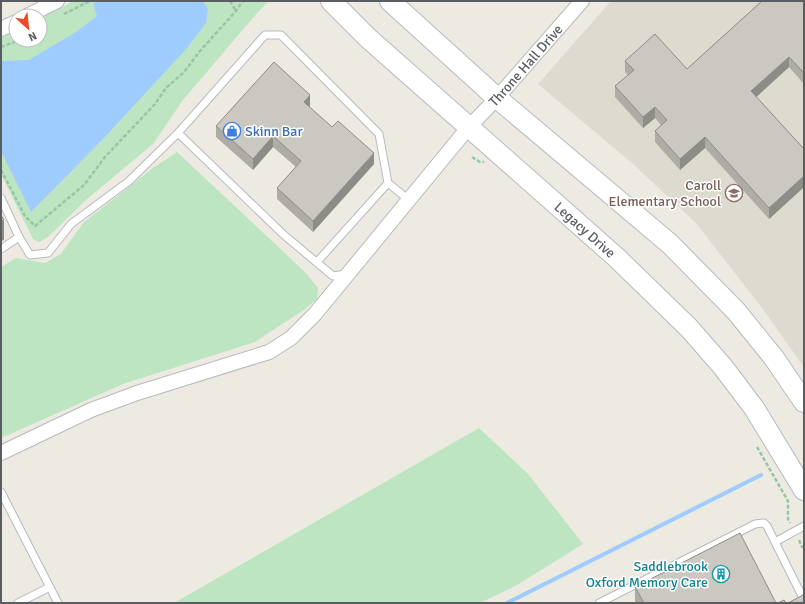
<svg xmlns="http://www.w3.org/2000/svg" width="805" height="604" viewBox="0 0 805 604" font-family="Signika,sans-serif">
<rect width="100%" height="100%" fill="#edebe1"/>
<path fill="#dddbcf" d="M 611,1 L 804,1 L 804,367 L 762,308 L 696,223 L 633,164 L 538,84 Z"/>
<path fill="#bde5c1" d="M 74,1 L 269,1 L 258,12 L 183,100 L 153,144 L 86,200 L 48,237 L 39,242 L 33,239 L 1,174 L 1,38 L 16,31 L 16,40 L 40,40 L 40,18 Z
M 177,152 L 306,273 L 318,288 L 317,299 L 305,309 L 255,342 L 123,384 L 1,438 L 1,267 L 16,258 L 45,263 L 61,254 L 83,223 L 153,168 Z
M 479,428 L 528,474 L 583,544 L 517,585 L 480,603 L 174,603 Z"/>
<path fill="#9fccff" d="M 98,1 L 203,1 L 208,9 L 206,23 L 187,48 L 103,139 L 31,212 L 1,151 L 1,61 L 29,60 L 76,32 L 97,16 L 93,4 Z"/>
<g fill="none" stroke-linecap="round" stroke-linejoin="round">
<path stroke="#9fccff" stroke-width="4" d="M 507,603 L 761,475"/>
<defs>
<path id="lane" d="M 1,198 L 19,237 L 1,249
M 19,237 L 30,255 L 48,253 L 71,224 L 129,181 L 178,133
M 317,262 L 388,183
M 346,274 L 333,276 L 284,235 L 178,133 L 265,35 L 281,35 L 379,134 L 388,183 L 409,200
M 1,492 L 58,603
M 775,542 L 804,526
M 18,603 L 50,587
M 599,603 L 755,524 L 764,523 L 767,526 L 804,600"/>
<g id="street">
<path d="M 27,16 L 57,1"/>
<path d="M 1,29 L 16,22"/>
<path id="s1" d="M 1,453 L 91,410 L 137,393 L 269,352 L 291,338 L 315,314 L 468,128 L 497,98 L 582,1"/>
</g>
<g id="secondary">
<path id="s2" d="M 331,1 L 368,38 L 617,258 L 689,328 L 723,367 L 754,408 L 804,490"/>
<path d="M 390,1 L 497,98 L 670,244 L 736,311 L 774,358 L 804,402"/>
</g>
</defs>
<use href="#lane" stroke="#b7b9be" stroke-width="9"/>
<use href="#street" stroke="#b7b9be" stroke-width="16"/>
<use href="#secondary" stroke="#b7bac0" stroke-width="22"/>
<path stroke="#96c6a9" stroke-width="2.5" stroke-dasharray="4 2" stroke-linecap="butt" d="M 230,1 L 236,11
M 64,14 L 90,1
M 40,27 L 45,24
M 1,47 L 20,40
M 472,157 L 480,162 L 484,162
M 1,170 L 25,216 L 35,226 L 84,185 L 105,157 L 155,104 L 166,88 L 184,72 L 200,51 L 236,11 L 243,1
M 757,447 L 788,501 L 788,519 L 790,523
M 799,540 L 802,547 L 804,547"/>
<use href="#lane" stroke="#fff" stroke-width="7"/>
<use href="#street" stroke="#fff" stroke-width="14"/>
<use href="#secondary" stroke="#fff" stroke-width="20"/>
</g>
<path fill="#aeaca5" d="M 761,1 L 804,1 L 804,84 L 789,67 L 756,97 L 804,149 L 804,187 L 769,219 L 705,148 L 680,170 L 655,142 L 655,131 L 661,125 L 655,118 L 643,128 L 615,97 L 615,86 L 628,75 L 625,72 L 625,61 L 687,69 L 762,1 Z
M 310,106 L 309,107 L 374,164 L 313,232 L 277,199 L 277,188 L 296,167 L 273,147 L 253,170 L 216,137 L 216,126 Z
M 635,587 L 776,603 L 636,603 L 635,601 Z"/>
<path fill="#8d8c86" d="M 789,57 L 789,67 L 751,102 L 751,91 Z
M 310,95 L 310,106 L 304,113 L 304,102 Z
M 655,107 L 655,118 L 643,128 L 643,117 Z
M 273,136 L 273,147 L 253,170 L 253,159 Z
M 705,137 L 705,148 L 680,170 L 680,159 Z
M 374,153 L 374,164 L 313,232 L 313,221 Z
M 804,176 L 804,187 L 769,219 L 769,208 Z
M 4,220 L 4,240 L 1,241 L 1,221 Z"/>
<path fill="#cac8c0" stroke="#8d8c86" d="M 762,1 L 804,1 L 804,73 L 789,57 L 751,91 L 804,149 L 804,176 L 769,208 L 705,137 L 680,159 L 655,131 L 667,120 L 655,107 L 643,117 L 615,86 L 634,70 L 625,61 L 655,34 L 687,69 Z
M 274,62 L 310,95 L 304,102 L 332,127 L 338,121 L 374,153 L 313,221 L 277,188 L 301,161 L 273,136 L 253,159 L 216,126 Z
M 1,215 L 4,220 L 1,221 Z
M 740,533 L 776,603 L 644,603 L 635,587 Z
M 803,595 L 804,598 L 804,603 L 788,603 Z
M 784,600 L 786,603 L 778,603 Z"/>
<defs>
<symbol id="shop-ring" viewBox="-11 -11 22 22"><circle r="9.5" fill="#fff" stroke="#3f7fe0" stroke-width="1.5"/><path d="M-5-2.5h2.3a2.7 3.5 0 0 1 5.4 0H5L5.5 6h-11ZM-1.5-2.5h3a1.5 2.3 0 0 0-3 0Z" fill="#3f7fe0"/></symbol>
<symbol id="school-ring" viewBox="-11 -11 22 22"><circle r="9.5" fill="#fff" stroke="#8d6e63" stroke-width="1.5"/><path d="M0-5L7-2L0 1L-7-2ZM-4 1L0 2.5L4 1V4Q0 6-4 4Z" fill="#8d6e63"/></symbol>
<symbol id="building-ring" viewBox="-11 -11 22 22"><circle r="9.5" fill="#fff" stroke="#0f9aa8" stroke-width="1.5"/><path d="M-4-6H4V6H1V3H-1V6H-4ZM-2.5-4.3h1.7v1.8h-1.7ZM.8-4.3h1.7v1.8H.8ZM-2.5-1h1.7V.8h-1.7ZM.8-1h1.7V.8H.8Z" fill="#0f9aa8"/></symbol>
</defs>
<g fill-rule="evenodd">
<use href="#shop-ring" x="222" y="121" width="20" height="20"/>
<use href="#school-ring" x="724" y="183" width="20" height="20"/>
<use href="#building-ring" x="711" y="564" width="20" height="20"/>
</g>
<g text-anchor="middle" stroke-width="3" stroke-linejoin="round" paint-order="stroke">
<g font-size="14" fill="#5a5d62" stroke="#fff">
<text dy="5" stroke="none"><textPath href="#s1" startOffset="673">Throne Hall Drive</textPath></text>
<text dy="5" stroke="none"><textPath href="#s2" startOffset="342">Legacy Drive</textPath></text>
</g>
<g font-size="14" fill="#366cbe" stroke="#fff" text-anchor="start">
<text x="245" y="136">Skinn Bar</text>
</g>
<g font-size="14" fill="#785e54" stroke="#fff" text-anchor="end">
<text x="721" y="190">Caroll<tspan x="721" dy="16">Elementary School</tspan></text>
</g>
<g font-size="14" fill="#0d838f" stroke="#fff" text-anchor="end">
<text x="708" y="571">Saddlebrook<tspan x="708" dy="16">Oxford Memory Care</tspan></text>
</g>
</g>
<rect width="805" height="604" fill="none" stroke="#5a5d62" stroke-width="4"/>
<g transform="translate(28 28) rotate(153)"><circle r="19" fill="#ffffff" stroke="#bdbec0"/>
<path d="M0-3L7 15L0 10L-7 15Z" fill="#eb4b29"/>
<text y="-6" font-size="11" font-weight="bold" text-anchor="middle" fill="#5a5d62">N</text>
</g>
</svg>
